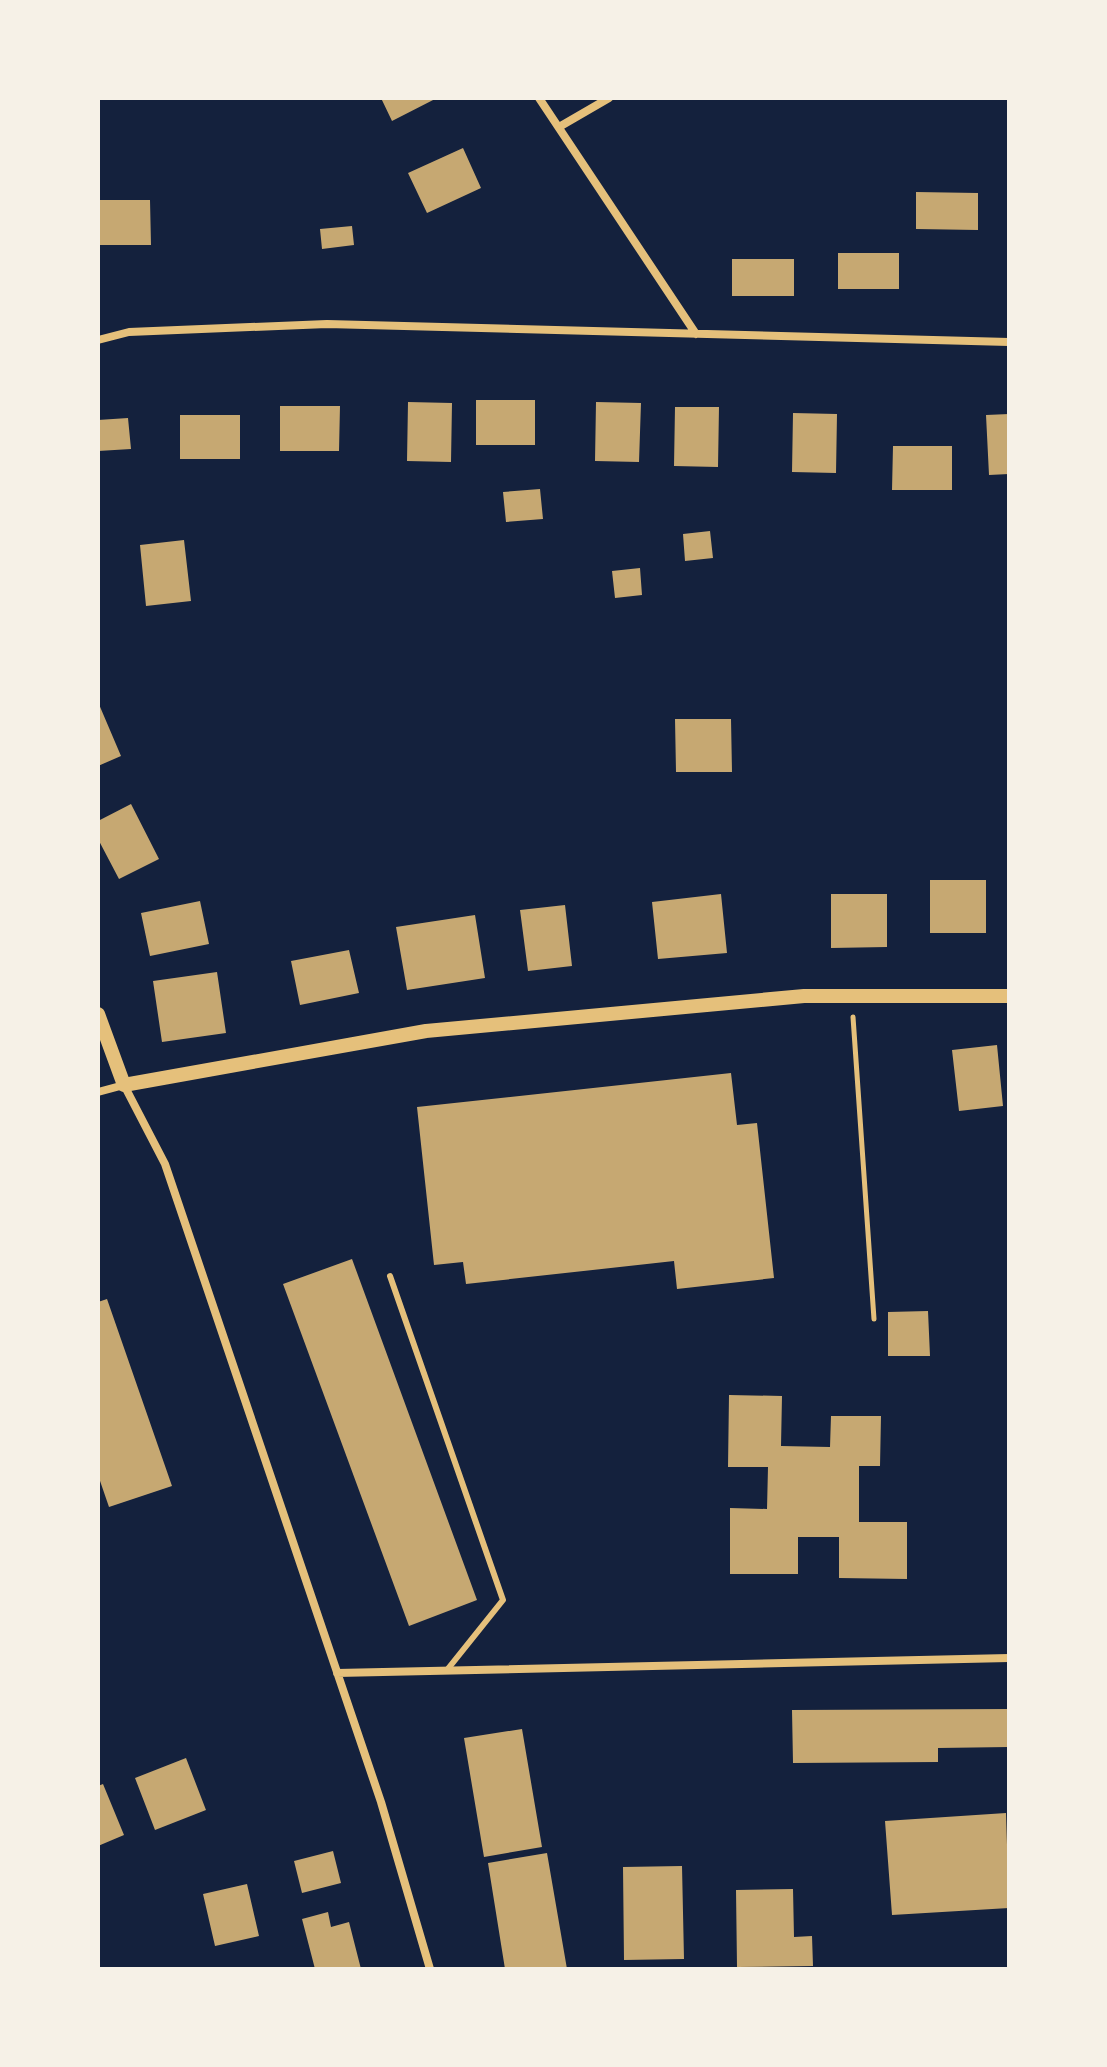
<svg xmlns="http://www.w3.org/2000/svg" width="1107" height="2067" viewBox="0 0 1107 2067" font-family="Arial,sans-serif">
<rect width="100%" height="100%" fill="#14213d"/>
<path fill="#c6a872" d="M 381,98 L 437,98 L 392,121 Z
M 463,148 L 481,188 L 427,213 L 408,173 Z
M 916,192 L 978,193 L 978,230 L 916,229 Z
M 98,200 L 150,200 L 151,245 L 98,245 Z
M 352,226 L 354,245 L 322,249 L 320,229 Z
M 838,253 L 899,253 L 899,289 L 838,289 Z
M 732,259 L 794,259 L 794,296 L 732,296 Z
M 476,400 L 535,400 L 535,445 L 476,445 Z
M 408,402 L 452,403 L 451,462 L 407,461 Z
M 596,402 L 641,403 L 639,462 L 595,461 Z
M 280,406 L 340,406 L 339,451 L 280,451 Z
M 675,407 L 719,407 L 718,467 L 674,466 Z
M 793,413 L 837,414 L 836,473 L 792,472 Z
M 1009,414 L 1009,474 L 989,475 L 986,415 Z
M 180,415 L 240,415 L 240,459 L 180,459 Z
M 128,418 L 131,449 L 98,451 L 98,420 Z
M 893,446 L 952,446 L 952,490 L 892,490 Z
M 540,489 L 543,519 L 506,522 L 503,492 Z
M 710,531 L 713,558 L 685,561 L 683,534 Z
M 184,540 L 191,601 L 146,606 L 140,545 Z
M 640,568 L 642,595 L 615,598 L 612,571 Z
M 98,702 L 121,756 L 98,766 Z
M 675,719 L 731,719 L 732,772 L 676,772 Z
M 131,804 L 159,859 L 119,879 L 98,839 L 98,821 Z
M 930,880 L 986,880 L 986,933 L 930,933 Z
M 721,894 L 727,953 L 658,959 L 652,902 Z
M 831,894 L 887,894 L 887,947 L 831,948 Z
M 200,901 L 209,944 L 150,956 L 141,913 Z
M 565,905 L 572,966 L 528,971 L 520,910 Z
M 475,915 L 485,978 L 407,990 L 396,927 Z
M 349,950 L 359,993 L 300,1005 L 291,961 Z
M 217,972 L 226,1033 L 162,1042 L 153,981 Z
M 997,1045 L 1003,1106 L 959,1111 L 952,1050 Z
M 731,1073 L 737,1125 L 757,1123 L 774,1278 L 677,1289 L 674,1261 L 466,1284 L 463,1262 L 434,1265 L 417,1107 Z
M 352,1259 L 477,1600 L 409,1626 L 283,1284 Z
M 107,1299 L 172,1486 L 109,1507 L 98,1475 L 98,1302 Z
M 928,1311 L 930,1356 L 888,1356 L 888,1312 Z
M 729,1395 L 782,1396 L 781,1446 L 830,1447 L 831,1416 L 881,1416 L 880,1466 L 859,1466 L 859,1522 L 907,1522 L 907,1579 L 839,1578 L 839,1537 L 798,1537 L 798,1574 L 730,1574 L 730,1508 L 767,1509 L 768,1467 L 728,1467 Z
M 1009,1709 L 1009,1747 L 938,1748 L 938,1762 L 793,1763 L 792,1710 Z
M 522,1729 L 542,1847 L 484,1857 L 464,1738 Z
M 186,1758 L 206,1810 L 155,1830 L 135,1778 Z
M 103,1784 L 124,1835 L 98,1846 L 98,1786 Z
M 1006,1813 L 1009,1908 L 892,1915 L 885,1821 Z
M 333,1851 L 341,1883 L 302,1893 L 294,1861 Z
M 547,1853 L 567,1969 L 505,1969 L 488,1863 Z
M 682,1866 L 684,1959 L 624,1960 L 623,1867 Z
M 247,1884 L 259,1936 L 215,1946 L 203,1894 Z
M 793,1889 L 794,1937 L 812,1936 L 813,1966 L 737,1967 L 736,1890 Z
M 328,1912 L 331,1927 L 349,1922 L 361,1969 L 315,1969 L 302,1919 Z"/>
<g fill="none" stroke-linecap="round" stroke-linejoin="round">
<path stroke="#e5c07b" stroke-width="5" d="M 853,1017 L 874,1319"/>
<path stroke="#e5c07b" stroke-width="6" d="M 390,1276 L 503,1600 L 447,1670"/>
<path stroke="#e5c07b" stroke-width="8" d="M 539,98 L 696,334
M 559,127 L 609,98
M 98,340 L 129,332 L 327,324 L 1009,342
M 98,1092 L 124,1085 L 165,1164 L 381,1802 L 430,1969
M 337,1673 L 1009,1658"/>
<path stroke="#e5c07b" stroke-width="14" d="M 98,1014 L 124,1085 L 426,1031 L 804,996 L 1009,996"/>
</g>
<rect width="1107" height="2067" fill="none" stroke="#f6f1e7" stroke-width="200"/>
</svg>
